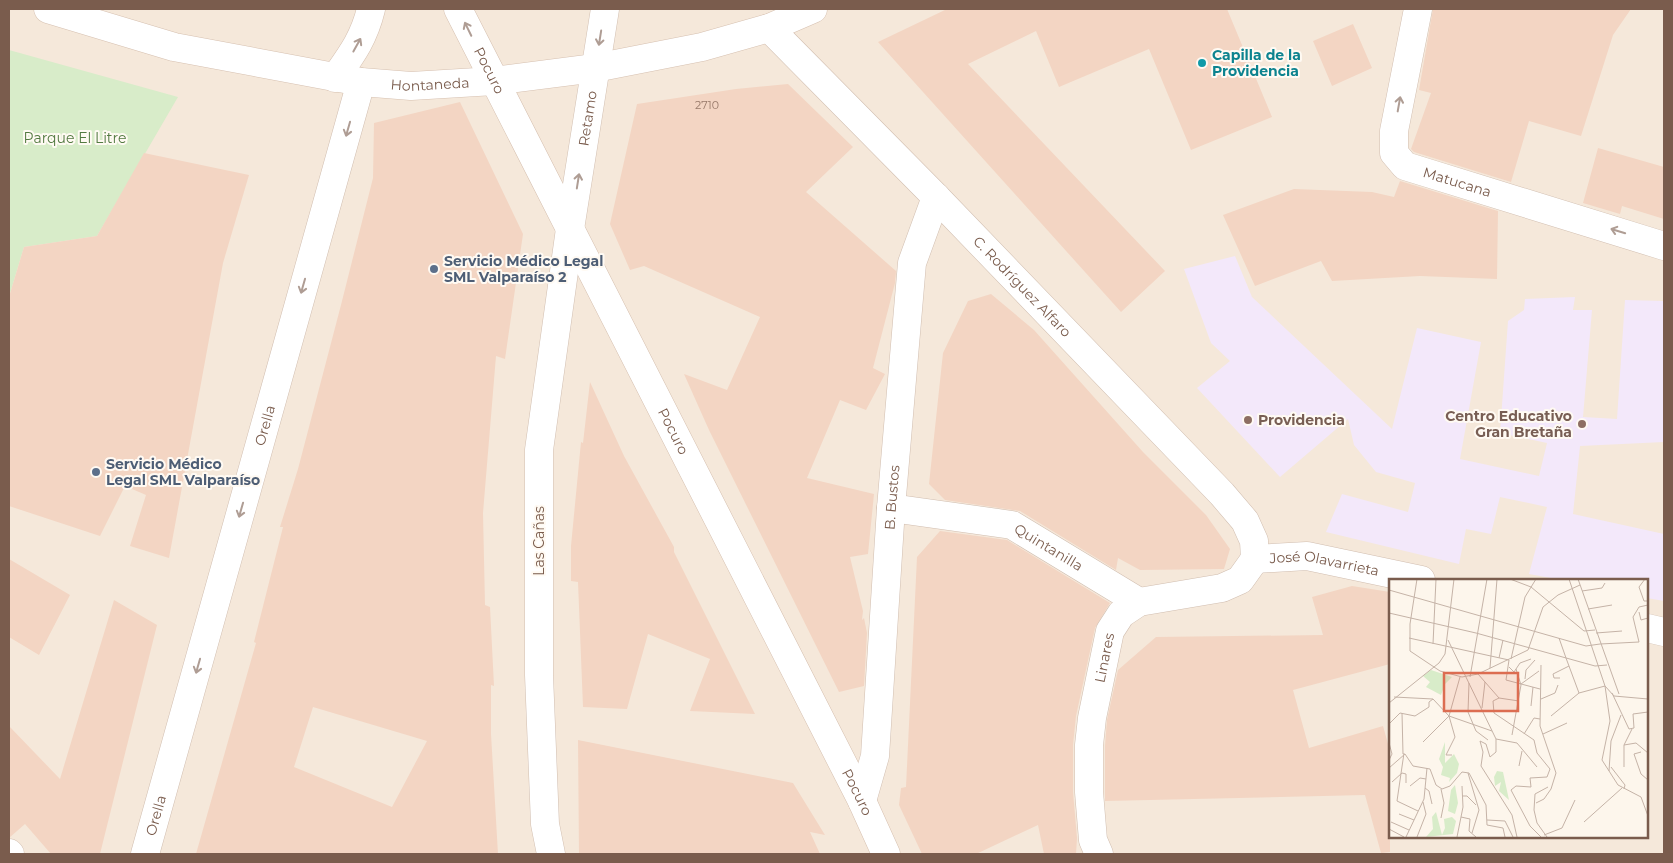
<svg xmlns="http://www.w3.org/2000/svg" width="1673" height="863" viewBox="0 0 1673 863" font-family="Montserrat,sans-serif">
<rect width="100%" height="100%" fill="#fdf6ec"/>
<path fill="#f5e8da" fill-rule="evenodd" d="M 9,9 L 1664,9 L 1664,854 L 9,854 ZM 1390,580 L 1647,580 L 1647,837 L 1390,837 Z"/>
<path fill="#f3e8fa" d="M 1235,256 L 1252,297 L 1392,429 L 1417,328 L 1481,342 L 1460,459 L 1539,476 L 1547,443 L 1500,433 L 1508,321 L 1524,310 L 1525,299 L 1575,297 L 1573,310 L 1592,310 L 1583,417 L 1617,419 L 1625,300 L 1664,301 L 1664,442 L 1580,446 L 1573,514 L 1664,534 L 1664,601 L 1647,598 L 1647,580 L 1562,580 L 1529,574 L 1547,507 L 1500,497 L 1491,534 L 1466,529 L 1459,564 L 1326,532 L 1342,494 L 1408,512 L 1415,483 L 1376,472 L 1354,445 L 1348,419 L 1280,477 L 1197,388 L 1230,361 L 1211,343 L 1184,269 Z"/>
<path fill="#d8ecc9" d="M 9,50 L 178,97 L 97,236 L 24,247 L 9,297 Z"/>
<path fill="#f3d5c3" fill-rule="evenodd" d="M 947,9 L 1227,9 L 1272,117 L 1191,150 L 1149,49 L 1059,87 L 1036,31 L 968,64 L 1165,271 L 1121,312 L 878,42 Z
M 1433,9 L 1631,9 L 1613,35 L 1581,136 L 1529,121 L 1511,182 L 1414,152 L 1411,149 L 1431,93 L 1419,90 Z
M 1353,24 L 1372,68 L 1332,86 L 1313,41 Z
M 788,84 L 853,147 L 806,192 L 896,271 L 895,283 L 873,368 L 885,374 L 866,410 L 840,400 L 807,478 L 874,494 L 868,554 L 850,557 L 863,611 L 862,620 L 864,618 L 867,633 L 864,686 L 839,692 L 709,430 L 684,374 L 727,390 L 760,317 L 644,266 L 630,270 L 610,224 L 637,104 L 736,89 Z
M 460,102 L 523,234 L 505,359 L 496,356 L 483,513 L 485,605 L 490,607 L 494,686 L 491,685 L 491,734 L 498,854 L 196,854 L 256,643 L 254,642 L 283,527 L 280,527 L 298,469 L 341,305 L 373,178 L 374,123 ZM 313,707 L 427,741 L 392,807 L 294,767 Z
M 1598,148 L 1664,167 L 1664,219 L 1622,206 L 1620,214 L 1583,203 Z
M 144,153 L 249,175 L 223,263 L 169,558 L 130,546 L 146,495 L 125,486 L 100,536 L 9,506 L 9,297 L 24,247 L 97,236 Z
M 1400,181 L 1498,211 L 1497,279 L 1420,276 L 1332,281 L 1321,261 L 1255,286 L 1223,215 L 1294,189 L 1372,192 L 1394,197 Z
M 991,294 L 1034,330 L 1143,452 L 1206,515 L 1230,549 L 1224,569 L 1140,570 L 1118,558 L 1116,570 L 1020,511 L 945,500 L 929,484 L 943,353 L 968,301 Z
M 590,382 L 624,456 L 674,547 L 674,552 L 755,714 L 690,711 L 710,659 L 648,634 L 627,709 L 583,707 L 578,582 L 571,581 L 571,546 L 581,442 L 583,443 Z
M 940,531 L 1007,540 L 1110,603 L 1095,628 L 1076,716 L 1073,745 L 1073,792 L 1077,838 L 1076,854 L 1044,854 L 1038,825 L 976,854 L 922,854 L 899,805 L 901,788 L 906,787 L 917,557 Z
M 9,559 L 70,595 L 39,655 L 9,637 Z
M 1352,586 L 1390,592 L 1390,664 L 1293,690 L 1309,748 L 1383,726 L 1390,751 L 1390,852 L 1381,853 L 1365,795 L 1105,801 L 1105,746 L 1107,720 L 1118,670 L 1156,637 L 1323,635 L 1312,597 Z
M 114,600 L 157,625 L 100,854 L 51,854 L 25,824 L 9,838 L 9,726 L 60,779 Z
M 578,740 L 793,783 L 825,835 L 810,832 L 820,854 L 579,854 Z"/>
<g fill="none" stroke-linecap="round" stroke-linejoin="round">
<defs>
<g id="street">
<path id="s1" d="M 1418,9 L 1394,131 L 1394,153 L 1405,166 L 1664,246"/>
<path id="s2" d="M 769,28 L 936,197 L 1222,494 L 1245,521 L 1254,541 L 1255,559"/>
<path id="s3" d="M 891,508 L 1012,525 L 1139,602"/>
<path id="s4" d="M 1255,559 L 1307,556 L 1421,580"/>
<path d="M 1647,628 L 1664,632"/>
<path id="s5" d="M 862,801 L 875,756 L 891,508 L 912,263 L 936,197"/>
<path d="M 9,853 L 10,854"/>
<path id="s6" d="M 145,854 L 361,82"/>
<path id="s7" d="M 551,854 L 545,824 L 539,675 L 539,450 L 570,229 L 605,9"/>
<path id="s8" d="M 1099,854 L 1093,840 L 1089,792 L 1089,745 L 1092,718 L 1110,631 L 1121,614 L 1139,602 L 1222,588 L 1240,580 L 1255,559"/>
</g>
<g id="secondary">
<path id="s9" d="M 48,9 L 174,47 L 361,82 L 411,86 L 494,81 L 595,68 L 702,47 L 769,28 L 813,9"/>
<path id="s10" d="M 458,9 L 862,801 L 886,854"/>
<path d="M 335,78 C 352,54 364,38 371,9"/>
</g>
</defs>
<use href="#street" stroke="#d1beb0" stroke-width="29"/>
<use href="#secondary" stroke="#d6c0b0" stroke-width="29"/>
<use href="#street" stroke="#fff" stroke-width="28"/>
<use href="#secondary" stroke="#fff" stroke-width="28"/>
</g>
<defs><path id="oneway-shaft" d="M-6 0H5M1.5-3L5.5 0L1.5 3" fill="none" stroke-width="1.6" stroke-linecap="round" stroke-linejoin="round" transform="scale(1.25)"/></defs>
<g stroke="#af9d94">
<use href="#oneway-shaft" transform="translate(468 29) rotate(-116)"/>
<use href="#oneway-shaft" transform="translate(600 38) rotate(99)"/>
<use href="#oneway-shaft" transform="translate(357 45) rotate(-61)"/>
<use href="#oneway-shaft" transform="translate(1399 104) rotate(-80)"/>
<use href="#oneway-shaft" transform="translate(348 129) rotate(106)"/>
<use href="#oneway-shaft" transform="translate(578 181) rotate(-81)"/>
<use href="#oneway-shaft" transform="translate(1618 231) rotate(-163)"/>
<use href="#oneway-shaft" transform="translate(303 286) rotate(106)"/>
<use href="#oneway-shaft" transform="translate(241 510) rotate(106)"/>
<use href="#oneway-shaft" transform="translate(198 666) rotate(106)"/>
</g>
<circle fill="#0f9aa8" stroke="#fffaf3" stroke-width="2" cx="1202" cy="63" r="5"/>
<g fill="#5c6f8a" stroke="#fffaf3" stroke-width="2">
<circle cx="434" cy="269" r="5"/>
<circle cx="96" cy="472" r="5"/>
</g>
<g fill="#8d6e63" stroke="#fffaf3" stroke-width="2">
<circle cx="1248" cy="420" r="5"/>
<circle cx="1582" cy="424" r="5"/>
</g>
<g text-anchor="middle" stroke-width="4" stroke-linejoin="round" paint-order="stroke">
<g font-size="11" fill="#987a6a">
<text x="707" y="109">2710</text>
</g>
<g font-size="14" font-weight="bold" fill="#0d838f" stroke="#fffaf3" text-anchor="start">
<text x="1212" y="60">Capilla de la<tspan x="1212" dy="16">Providencia</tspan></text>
</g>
<g font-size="14" fill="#7a5c4d" stroke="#fffaf3">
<text dy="5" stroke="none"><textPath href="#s10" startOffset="69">Pocuro</textPath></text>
<text dy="5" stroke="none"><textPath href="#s9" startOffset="391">Hontaneda</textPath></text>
<text dy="5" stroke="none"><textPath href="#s7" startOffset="740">Retamo</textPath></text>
<text dy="5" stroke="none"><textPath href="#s1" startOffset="218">Matucana</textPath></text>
<text dy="5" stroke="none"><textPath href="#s2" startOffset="362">C. Rodríguez Alfaro</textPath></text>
<text dy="5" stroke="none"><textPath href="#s6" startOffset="445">Orella</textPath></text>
<text dy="5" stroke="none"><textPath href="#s10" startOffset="474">Pocuro</textPath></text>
<text dy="5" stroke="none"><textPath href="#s5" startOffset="306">B. Bustos</textPath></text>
<text transform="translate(539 541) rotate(-90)" y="5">Las Cañas</text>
<text dy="5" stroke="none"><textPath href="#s3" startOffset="165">Quintanilla</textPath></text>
<text dy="5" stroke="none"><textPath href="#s4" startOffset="70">José Olavarrieta</textPath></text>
<text dy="5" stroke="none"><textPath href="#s8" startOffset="199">Linares</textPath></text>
<text dy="5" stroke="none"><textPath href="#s10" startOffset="879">Pocuro</textPath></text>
<text dy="5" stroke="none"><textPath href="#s6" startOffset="40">Orella</textPath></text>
</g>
<g font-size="14" fill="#537a41" stroke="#fffaf3">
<text x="75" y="143">Parque El Litre</text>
</g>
<g font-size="14" font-weight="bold" fill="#4e5e75" stroke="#fffaf3" text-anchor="start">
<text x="444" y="266">Servicio Médico Legal<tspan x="444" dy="16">SML Valparaíso 2</tspan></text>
<text x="106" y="469">Servicio Médico<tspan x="106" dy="16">Legal SML Valparaíso</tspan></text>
</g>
<g font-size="14" font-weight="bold" fill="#785e54" stroke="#fffaf3" text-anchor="end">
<text x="1572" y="421">Centro Educativo<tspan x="1572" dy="16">Gran Bretaña</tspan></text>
<text x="1258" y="425" text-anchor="start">Providencia</text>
</g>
</g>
<g transform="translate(1389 579)">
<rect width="259" height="259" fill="#fdf6ec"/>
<path d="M 42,91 L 63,98 L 56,105 L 52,116 L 37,108 L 41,103 L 34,97 ZM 56,163 L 56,184 L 65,175 L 70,185 L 68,194 L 60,203 L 61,199 L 52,196 L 54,188 L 50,180 ZM 108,192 L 114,193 L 120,221 L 110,212 L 112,203 L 106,207 L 105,198 ZM 66,206 L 69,224 L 66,235 L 59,232 L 62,211 ZM 54,232 L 55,240 L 63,238 L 67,242 L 64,255 L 37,258 L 44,250 L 43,238 L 47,233 L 53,256 L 56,249 Z" fill="#d8ecc9"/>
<path fill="none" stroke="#c5b3a7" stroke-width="1" d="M 28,0 L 21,45 L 21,72 L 51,92 L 73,98 L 89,95 L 139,71 L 154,28 L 169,16 L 191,6M 121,0 L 142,8 L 195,52 L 206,51M 180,0 L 216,107 L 225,117M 189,0 L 230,115M 256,0 L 250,8 L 255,22 L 259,22M 0,11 L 197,67 L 211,65M 193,12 L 213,9 L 216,4M 199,30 L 223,26M 250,33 L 252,41 L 259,39M 0,34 L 87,54 L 206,87 L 218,86M 207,54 L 233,52M 20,59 L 120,81 L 117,101 L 151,110M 170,59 L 177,79M 59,61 L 107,160 L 107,173 L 101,178 L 97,165 L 91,162 L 94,173 L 92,187 L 123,236 L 128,258M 44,65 L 47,0M 211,65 L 250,63 L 244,38 L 250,28 L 259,26M 110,79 L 114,61M 177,79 L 190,114M 122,80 L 136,18 L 147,0M 120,88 L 125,93 L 131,84 L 142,80M 101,89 L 108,0M 89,95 L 110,119M 81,98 L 98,0M 171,99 L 165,99 L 164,95 L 180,87M 136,100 L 137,91 L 146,81M 80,104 L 79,133 L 87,152 L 99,161M 132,105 L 150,92M 190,114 L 216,107 L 221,142 L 213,181 L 229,206 L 252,218 L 259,237M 223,114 L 240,150 L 245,149 L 244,135 L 259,133M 225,117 L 259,120M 5,118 L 44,120 L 60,137 L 103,152M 110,119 L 104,122 L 105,134 L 145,161 L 148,174 L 161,190 L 158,198 L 141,199 L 142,208 L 127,207 L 122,211 L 141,247 L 152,258M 110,119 L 130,122M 152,120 L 166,114 L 169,106M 0,124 L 50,84 L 56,75 L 65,0M 142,127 L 144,108M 93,129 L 96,103M 13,134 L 14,175M 60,137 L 66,158 L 57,176 L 63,176M 60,137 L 71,98M 162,137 L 190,114M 0,145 L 11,134 L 26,137 L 40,128 L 40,123 L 44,120M 243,150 L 235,166 L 247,164 L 259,174M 135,155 L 145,139 L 151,140M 154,155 L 178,144M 123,156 L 132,106 L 127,90M 107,160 L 128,164 L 148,188M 34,163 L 60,137M 0,164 L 3,175 L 0,181M 235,166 L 235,188M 252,173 L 245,175 L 252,195 L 259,201M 15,174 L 8,222 L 29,232M 130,187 L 133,172M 222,188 L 236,206 L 235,210M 0,189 L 16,175 L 24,187 L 41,190 L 47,206 L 53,210 L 61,207 L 73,193 L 80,194 L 97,226 L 98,246 L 114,249 L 116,258M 220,192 L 222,162 L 232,136M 79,194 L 90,231 L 83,254M 3,203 L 13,194 L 17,195 L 17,204M 21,207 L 31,199 L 37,200M 36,209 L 40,212 L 43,225M 52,210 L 55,224 L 52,239M 73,217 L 78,217 L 87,226M 147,224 L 155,220 L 162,210 L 167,194 L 151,147 L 152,86M 10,235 L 25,241M 72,238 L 81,240 L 80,252 L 87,258M 98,241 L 116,242 L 124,258M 2,243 L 20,251M 195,243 L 233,209M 0,250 L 15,258M 155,256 L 173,249 L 186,221M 17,258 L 35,220 L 38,189M 28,258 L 37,235 L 34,223M 68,258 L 74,228 L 73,207M 158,258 L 148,244 L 145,231 L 146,215 L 159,208"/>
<path fill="#dc6d51" fill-opacity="0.15" stroke="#dc6d51" stroke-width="2.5" d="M 55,94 L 129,94 L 129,132 L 55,132 Z"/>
<rect width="259" height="259" fill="none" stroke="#7a5c4d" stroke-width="2.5"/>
</g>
<rect width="1673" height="863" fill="none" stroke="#7a5c4d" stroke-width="20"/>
</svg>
